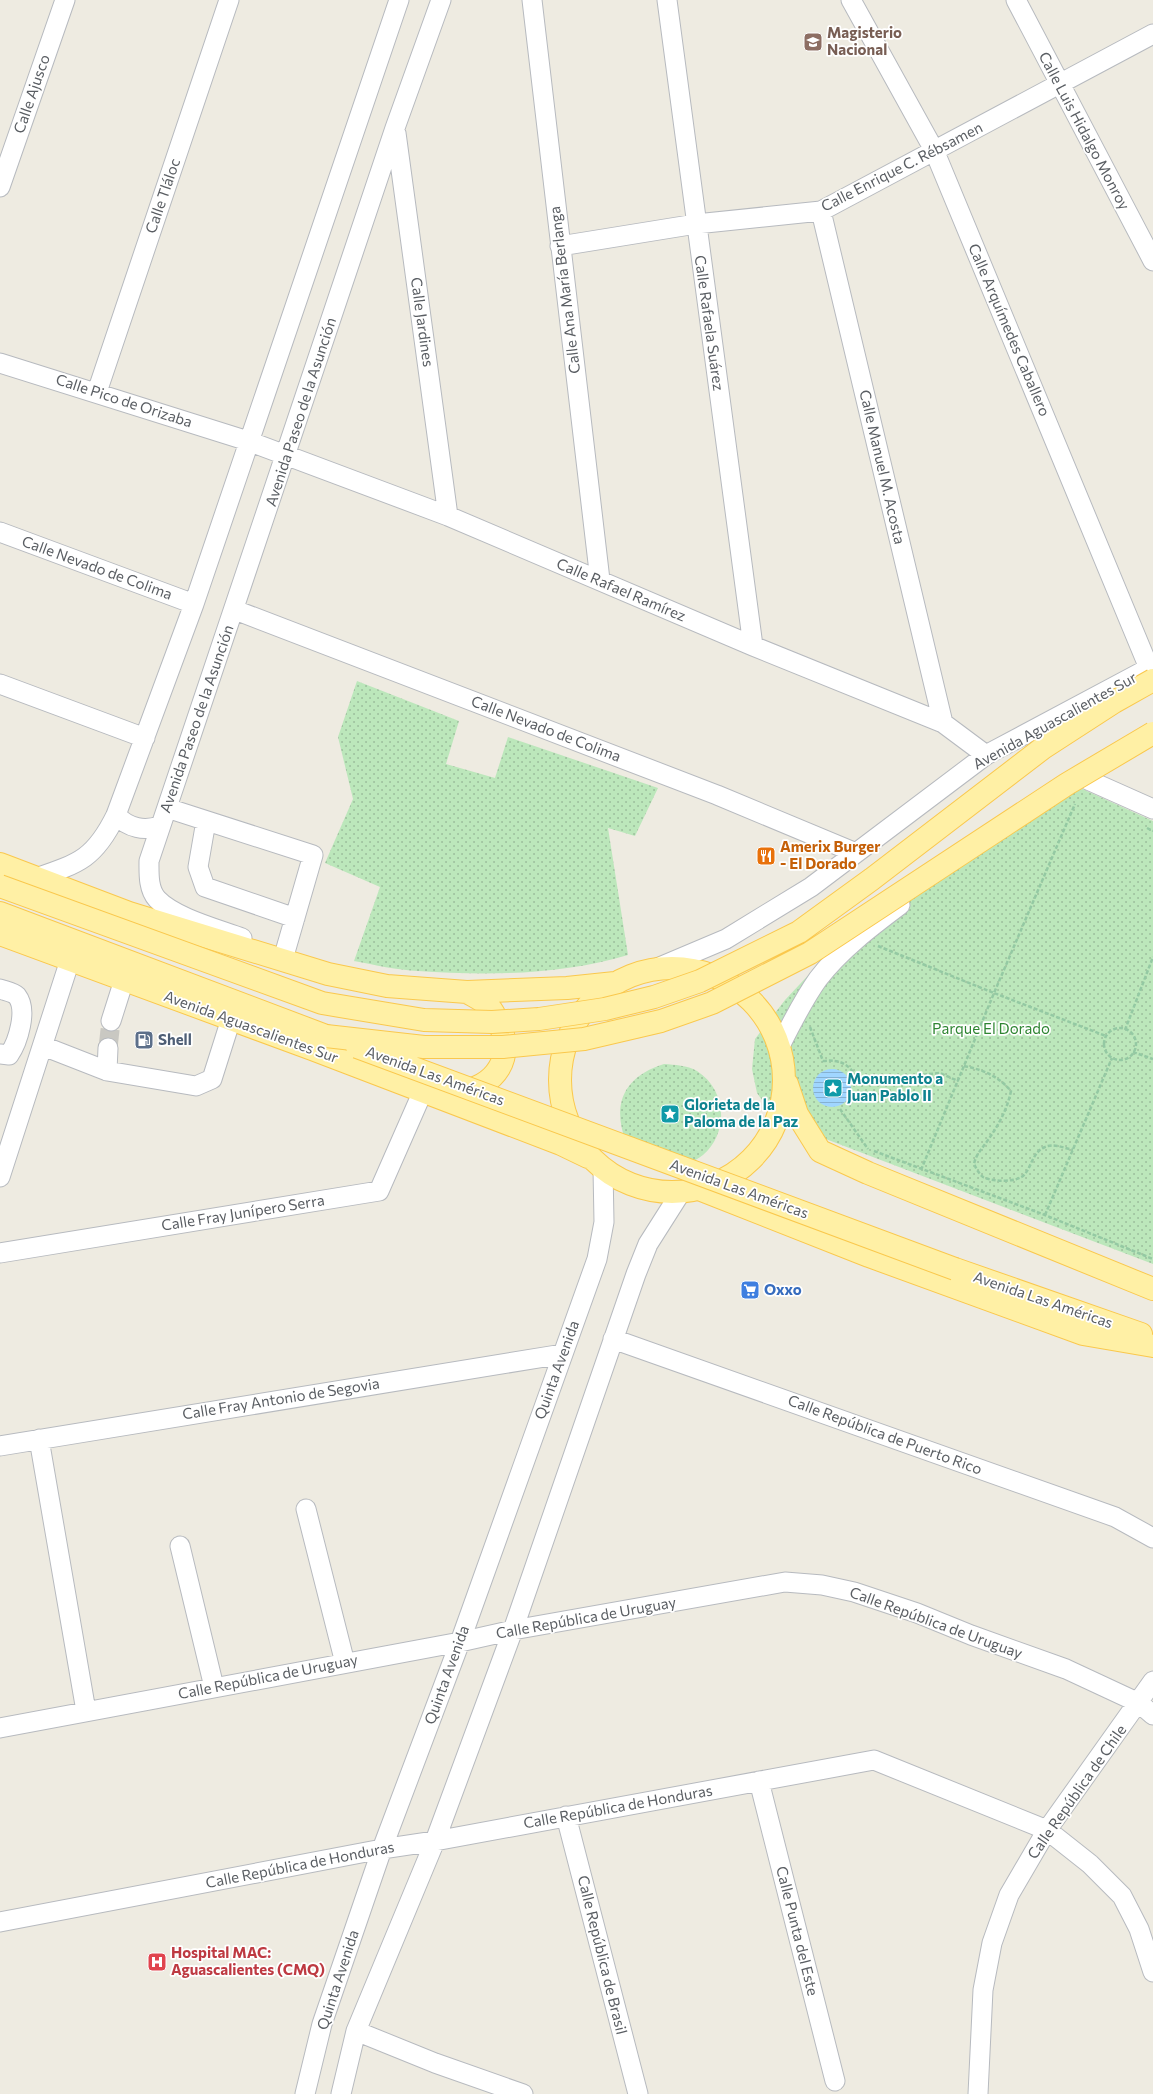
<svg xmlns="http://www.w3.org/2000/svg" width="1153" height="2094" viewBox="0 0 1153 2094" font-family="Commissioner,sans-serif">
<defs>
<pattern id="green-dots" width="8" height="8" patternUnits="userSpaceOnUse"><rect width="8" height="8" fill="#bce7bb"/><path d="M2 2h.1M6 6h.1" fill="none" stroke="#9cbe9c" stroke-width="1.8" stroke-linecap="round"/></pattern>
<pattern id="water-rules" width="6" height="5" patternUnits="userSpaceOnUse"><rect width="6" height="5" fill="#a0d6ff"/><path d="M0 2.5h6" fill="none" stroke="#85b1d2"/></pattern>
</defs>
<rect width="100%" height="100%" fill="#eeebe1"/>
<path fill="url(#green-dots)" d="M 357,681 L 459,721 L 446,764 L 495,778 L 508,737 L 658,788 L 635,836 L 608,828 L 628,955 C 561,975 487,976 418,971 C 397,970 375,965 354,961 L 380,887 L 325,863 L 353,799 L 338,737 Z
M 1078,787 L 1153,821 L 1153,1264 L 776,1120 L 757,1093 L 752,1069 L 755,1039 L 785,1000 L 845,936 Z
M 664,1064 C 675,1065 687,1065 697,1071 C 727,1090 729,1133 703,1155 C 698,1159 692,1162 687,1164 L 626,1142 C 611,1103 625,1076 664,1064 Z"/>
<path fill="url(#water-rules)" d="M813 1088a19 19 0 1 1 38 0a19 19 0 1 1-38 0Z"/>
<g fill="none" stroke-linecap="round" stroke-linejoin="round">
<path stroke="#c9c8c2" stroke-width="19" stroke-dasharray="19 10" stroke-linecap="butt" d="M 108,1048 L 111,1021"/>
<defs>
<path id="minor" d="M 532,0 L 600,580
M 667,0 L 753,646
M 851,0 L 934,150 L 1149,668
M 1016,0 L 1153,261
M 396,133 L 448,516
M 0,187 L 65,0
M 821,211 L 943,723
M 560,246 L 696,224 L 821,211 L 1153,34
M 0,363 L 248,441 L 448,516 L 753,646 L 943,723 L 986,755
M 97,392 L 229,0
M 0,532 L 194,604
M 235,610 L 717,795 L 856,853
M 0,684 L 145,738
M 1088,780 L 1153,809
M 167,808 L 313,855 L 283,959
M 116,815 C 128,828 145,832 161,825
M 206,821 L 198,867 L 205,887 L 295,918
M 36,878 C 80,863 95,858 116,815 L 194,604 L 399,0
M 242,938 C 218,929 175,918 157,899 C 148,889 149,873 149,861 L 395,128 L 441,0
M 655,969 L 726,939 L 811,887 L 986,755 L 1153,666
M 0,989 C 5,991 13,992 17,996 C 28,1010 18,1042 9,1055 L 0,1054
M 111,1021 L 124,980
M 43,1046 L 107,1071 L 196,1086 L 212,1079 L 231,1019
M 780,1046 C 791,1024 803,1000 818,979 C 840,950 872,926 900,905
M 107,1071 L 108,1048
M 0,1177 L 70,960
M 0,1253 L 379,1191 L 423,1091
M 613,1339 L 1115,1517 L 1153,1538
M 39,1439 L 86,1711
M 0,1446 L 563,1354
M 306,1509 L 345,1663
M 180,1546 L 214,1687
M 0,1728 L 460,1642 L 513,1630 L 785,1582 L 822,1585 L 854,1592 L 917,1613 L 971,1635 L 1066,1669 L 1139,1703 L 1153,1715
M 759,1781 L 835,2081
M 566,1816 L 638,2094
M 0,1922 L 382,1849 L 435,1841 L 874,1760 L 1047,1830 L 1090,1864 L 1122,1896 L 1139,1929 L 1153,1972
M 356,2031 L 435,2063 L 523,2094
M 305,2094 L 322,2024 L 382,1849 L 460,1642 L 597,1259 L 604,1222 L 603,1169
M 341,2094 L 356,2031 L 435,1841 L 513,1630 L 636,1274 L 648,1244 L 681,1192
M 978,2094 L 983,1990 L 992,1943 L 1009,1895 L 1047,1830 L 1153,1681"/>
<path id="major" d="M 0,864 L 129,913 L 328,974 L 387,986 L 467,992 L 567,988 L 615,983
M 0,913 L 326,1036
M 0,934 L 312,1049 L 561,1144 L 588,1157
M560 1080a112 112 0 1 1 224 0a112 112 0 1 1-224 0Z
M 787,1084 L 797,1114 L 820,1151 L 868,1173 L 1153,1289
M 458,1092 C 496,1087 516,1057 498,1021 C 495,1017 493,1011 490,1008 C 485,1001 475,997 467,992
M 699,1189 L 869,1256 L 1083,1334 L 1153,1346
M 955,1269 L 1141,1334"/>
</defs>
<use href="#minor" stroke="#b7babf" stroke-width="21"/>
<use href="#major" stroke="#fac84d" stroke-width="24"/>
<path stroke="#94c9a3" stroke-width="2.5" stroke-dasharray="4 2" stroke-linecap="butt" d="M 1147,828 L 1153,831
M 878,946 L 994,993 L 1075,804
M 810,1027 L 823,1061 C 840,1059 849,1064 858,1079 L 891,1078 L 940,1073 L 958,1081
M1104 1044a16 16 0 1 1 32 0a16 16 0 1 1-32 0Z
M 1125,1030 L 1153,957
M 1133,1052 L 1153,1059
M 964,1066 C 984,1070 998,1076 1011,1091 C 1007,1110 999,1124 988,1140 C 982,1149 976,1154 974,1164 C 976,1168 979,1174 983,1177 C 992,1182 1018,1183 1025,1174 C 1032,1165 1033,1152 1045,1147 C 1054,1143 1064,1148 1073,1150
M 840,1109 L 868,1149
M 874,1151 L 1045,1215 L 1153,1259
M 921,1170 L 994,993 L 1106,1036
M 1045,1215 L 1112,1058"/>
<use href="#minor" stroke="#fff" stroke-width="19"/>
<use href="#major" stroke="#fff0a5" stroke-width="22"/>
<defs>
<path id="major-bridge" d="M 0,886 L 322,1003 L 424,1020 L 492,1022 L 539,1019 L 605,1009 L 654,997 L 700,981 L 799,932 L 872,879 L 1043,748 L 1114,702 L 1153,680
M 326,1036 L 424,1047 L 503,1047 L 584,1039 L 661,1021 L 712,1003 L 810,953 L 1067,784 L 1153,733
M 357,1047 L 955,1269"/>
</defs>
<use href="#major-bridge" stroke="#fac84d" stroke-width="24" stroke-linecap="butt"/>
<use href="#major-bridge" stroke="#fff0a5" stroke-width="22"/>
</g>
<defs>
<symbol id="school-square" viewBox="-11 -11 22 22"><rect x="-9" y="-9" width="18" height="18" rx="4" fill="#8d6e63" stroke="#fff"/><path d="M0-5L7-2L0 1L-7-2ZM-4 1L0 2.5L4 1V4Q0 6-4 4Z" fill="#fff"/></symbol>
<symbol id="restaurant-square" viewBox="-11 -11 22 22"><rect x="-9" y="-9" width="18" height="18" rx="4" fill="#e8710a" stroke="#fff"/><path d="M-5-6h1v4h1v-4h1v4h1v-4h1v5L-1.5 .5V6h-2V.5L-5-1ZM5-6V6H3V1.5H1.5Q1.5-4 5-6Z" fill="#fff"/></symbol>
<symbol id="fuel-square" viewBox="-11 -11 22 22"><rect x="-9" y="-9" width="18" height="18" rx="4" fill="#5c6f8a" stroke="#fff"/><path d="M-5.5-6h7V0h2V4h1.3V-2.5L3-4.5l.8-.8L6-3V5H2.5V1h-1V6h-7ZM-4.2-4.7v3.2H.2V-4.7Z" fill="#fff"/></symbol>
<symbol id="sight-square" viewBox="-11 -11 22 22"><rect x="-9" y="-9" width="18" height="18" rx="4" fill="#0f9aa8" stroke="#fff"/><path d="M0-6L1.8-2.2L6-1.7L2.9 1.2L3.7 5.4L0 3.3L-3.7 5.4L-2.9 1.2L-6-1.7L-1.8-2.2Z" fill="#fff"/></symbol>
<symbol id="supermarket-square" viewBox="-11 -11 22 22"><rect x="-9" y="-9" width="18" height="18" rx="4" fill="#3f7fe0" stroke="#fff"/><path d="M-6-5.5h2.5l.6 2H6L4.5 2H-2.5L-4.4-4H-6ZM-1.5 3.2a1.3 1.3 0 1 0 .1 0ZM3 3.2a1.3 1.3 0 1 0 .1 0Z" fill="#fff"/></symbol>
<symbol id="hospital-square" viewBox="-11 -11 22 22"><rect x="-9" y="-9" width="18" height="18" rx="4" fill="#e0444e" stroke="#fff"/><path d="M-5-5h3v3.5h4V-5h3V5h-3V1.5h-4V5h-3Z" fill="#fff"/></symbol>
</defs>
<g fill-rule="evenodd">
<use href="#school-square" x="802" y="31" width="22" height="22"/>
<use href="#restaurant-square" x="755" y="845" width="22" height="22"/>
<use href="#fuel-square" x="133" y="1029" width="22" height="22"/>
<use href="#sight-square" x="822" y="1077" width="22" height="22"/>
<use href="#sight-square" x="659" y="1103" width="22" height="22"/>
<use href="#supermarket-square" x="739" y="1279" width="22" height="22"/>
<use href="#hospital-square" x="146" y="1951" width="22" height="22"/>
</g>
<g text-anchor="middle" stroke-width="3.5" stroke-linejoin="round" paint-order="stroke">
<g font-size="15" font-weight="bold" fill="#785e54" stroke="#fff" text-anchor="start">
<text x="827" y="38">Magisterio<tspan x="827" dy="17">Nacional</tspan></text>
</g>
<g font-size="15" fill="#5a5e63" stroke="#fff">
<text transform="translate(32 94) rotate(-71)" y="5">Calle Ajusco</text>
<text transform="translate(1084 131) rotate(62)" y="5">Calle Luis Hidalgo Monroy</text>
<text transform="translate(902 167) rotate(-27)" y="5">Calle Enrique C. Rébsamen</text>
<text transform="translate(163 196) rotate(-71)" y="5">Calle Tláloc</text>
<text transform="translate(565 290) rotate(-97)" y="5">Calle Ana María Berlanga</text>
<text transform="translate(422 322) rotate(82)" y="5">Calle Jardines</text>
<text transform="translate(709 323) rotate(82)" y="5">Calle Rafaela Suárez</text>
<text transform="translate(1009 330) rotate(67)" y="5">Calle Arquímedes Caballero</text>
<text transform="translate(124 401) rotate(18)" y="5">Calle Pico de Orizaba</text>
<text transform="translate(301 412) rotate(-72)" y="5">Avenida Paseo de la Asunción</text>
<text transform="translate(882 467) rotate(77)" y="5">Calle Manuel M. Acosta</text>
<text transform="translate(97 568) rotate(20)" y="5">Calle Nevado de Colima</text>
<text transform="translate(621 590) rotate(23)" y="5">Calle Rafael Ramírez</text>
<text transform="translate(197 719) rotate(-71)" y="5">Avenida Paseo de la Asunción</text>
<text transform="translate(1055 721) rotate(-29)" y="5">Avenida Aguascalientes Sur</text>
<text transform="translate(546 729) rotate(21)" y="5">Calle Nevado de Colima</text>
<text transform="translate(251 1027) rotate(20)" y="5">Avenida Aguascalientes Sur</text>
<text transform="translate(435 1076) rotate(20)" y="5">Avenida Las Américas</text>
<text transform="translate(739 1189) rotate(20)" y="5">Avenida Las Américas</text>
<text transform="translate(243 1213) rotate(-9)" y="5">Calle Fray Junípero Serra</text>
<text transform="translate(1043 1300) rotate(19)" y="5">Avenida Las Américas</text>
<text transform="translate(557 1370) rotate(-70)" y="5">Quinta Avenida</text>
<text transform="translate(281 1399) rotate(-9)" y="5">Calle Fray Antonio de Segovia</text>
<text transform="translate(885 1435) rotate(20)" y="5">Calle República de Puerto Rico</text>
<text transform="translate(586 1618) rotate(-10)" y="5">Calle República de Uruguay</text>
<text transform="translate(936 1623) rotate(20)" y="5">Calle República de Uruguay</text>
<text transform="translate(447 1675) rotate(-70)" y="5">Quinta Avenida</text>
<text transform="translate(268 1677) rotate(-11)" y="5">Calle República de Uruguay</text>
<text transform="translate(1077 1792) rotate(-55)" y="5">Calle República de Chile</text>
<text transform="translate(618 1807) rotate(-10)" y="5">Calle República de Honduras</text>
<text transform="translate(300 1865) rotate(-11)" y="5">Calle República de Honduras</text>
<text transform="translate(797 1931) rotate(76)" y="5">Calle Punta del Este</text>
<text transform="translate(602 1955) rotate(76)" y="5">Calle República de Brasil</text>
<text transform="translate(338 1980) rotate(-72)" y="5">Quinta Avenida</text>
</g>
<g font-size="15" font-weight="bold" fill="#c56008" stroke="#fff" text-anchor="start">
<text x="780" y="852">Amerix Burger<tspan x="780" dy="17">- El Dorado</tspan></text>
</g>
<g font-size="15" fill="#2e8532" stroke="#fff">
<text x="991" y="1034">Parque El Dorado</text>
</g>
<g font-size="15" font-weight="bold" fill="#4e5e75" stroke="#fff" text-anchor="start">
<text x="158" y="1045">Shell</text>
</g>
<g font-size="15" font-weight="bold" fill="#0d838f" stroke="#fff" text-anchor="start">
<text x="847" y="1084">Monumento a<tspan x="847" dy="17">Juan Pablo II</tspan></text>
<text x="684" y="1110">Glorieta de la<tspan x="684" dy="17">Paloma de la Paz</tspan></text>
</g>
<g font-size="15" font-weight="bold" fill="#366cbe" stroke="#fff" text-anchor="start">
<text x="764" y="1295">Oxxo</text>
</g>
<g font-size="15" font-weight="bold" fill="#be3a42" stroke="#fff" text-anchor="start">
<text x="171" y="1958">Hospital MAC:<tspan x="171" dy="17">Aguascalientes (CMQ)</tspan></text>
</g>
</g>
</svg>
